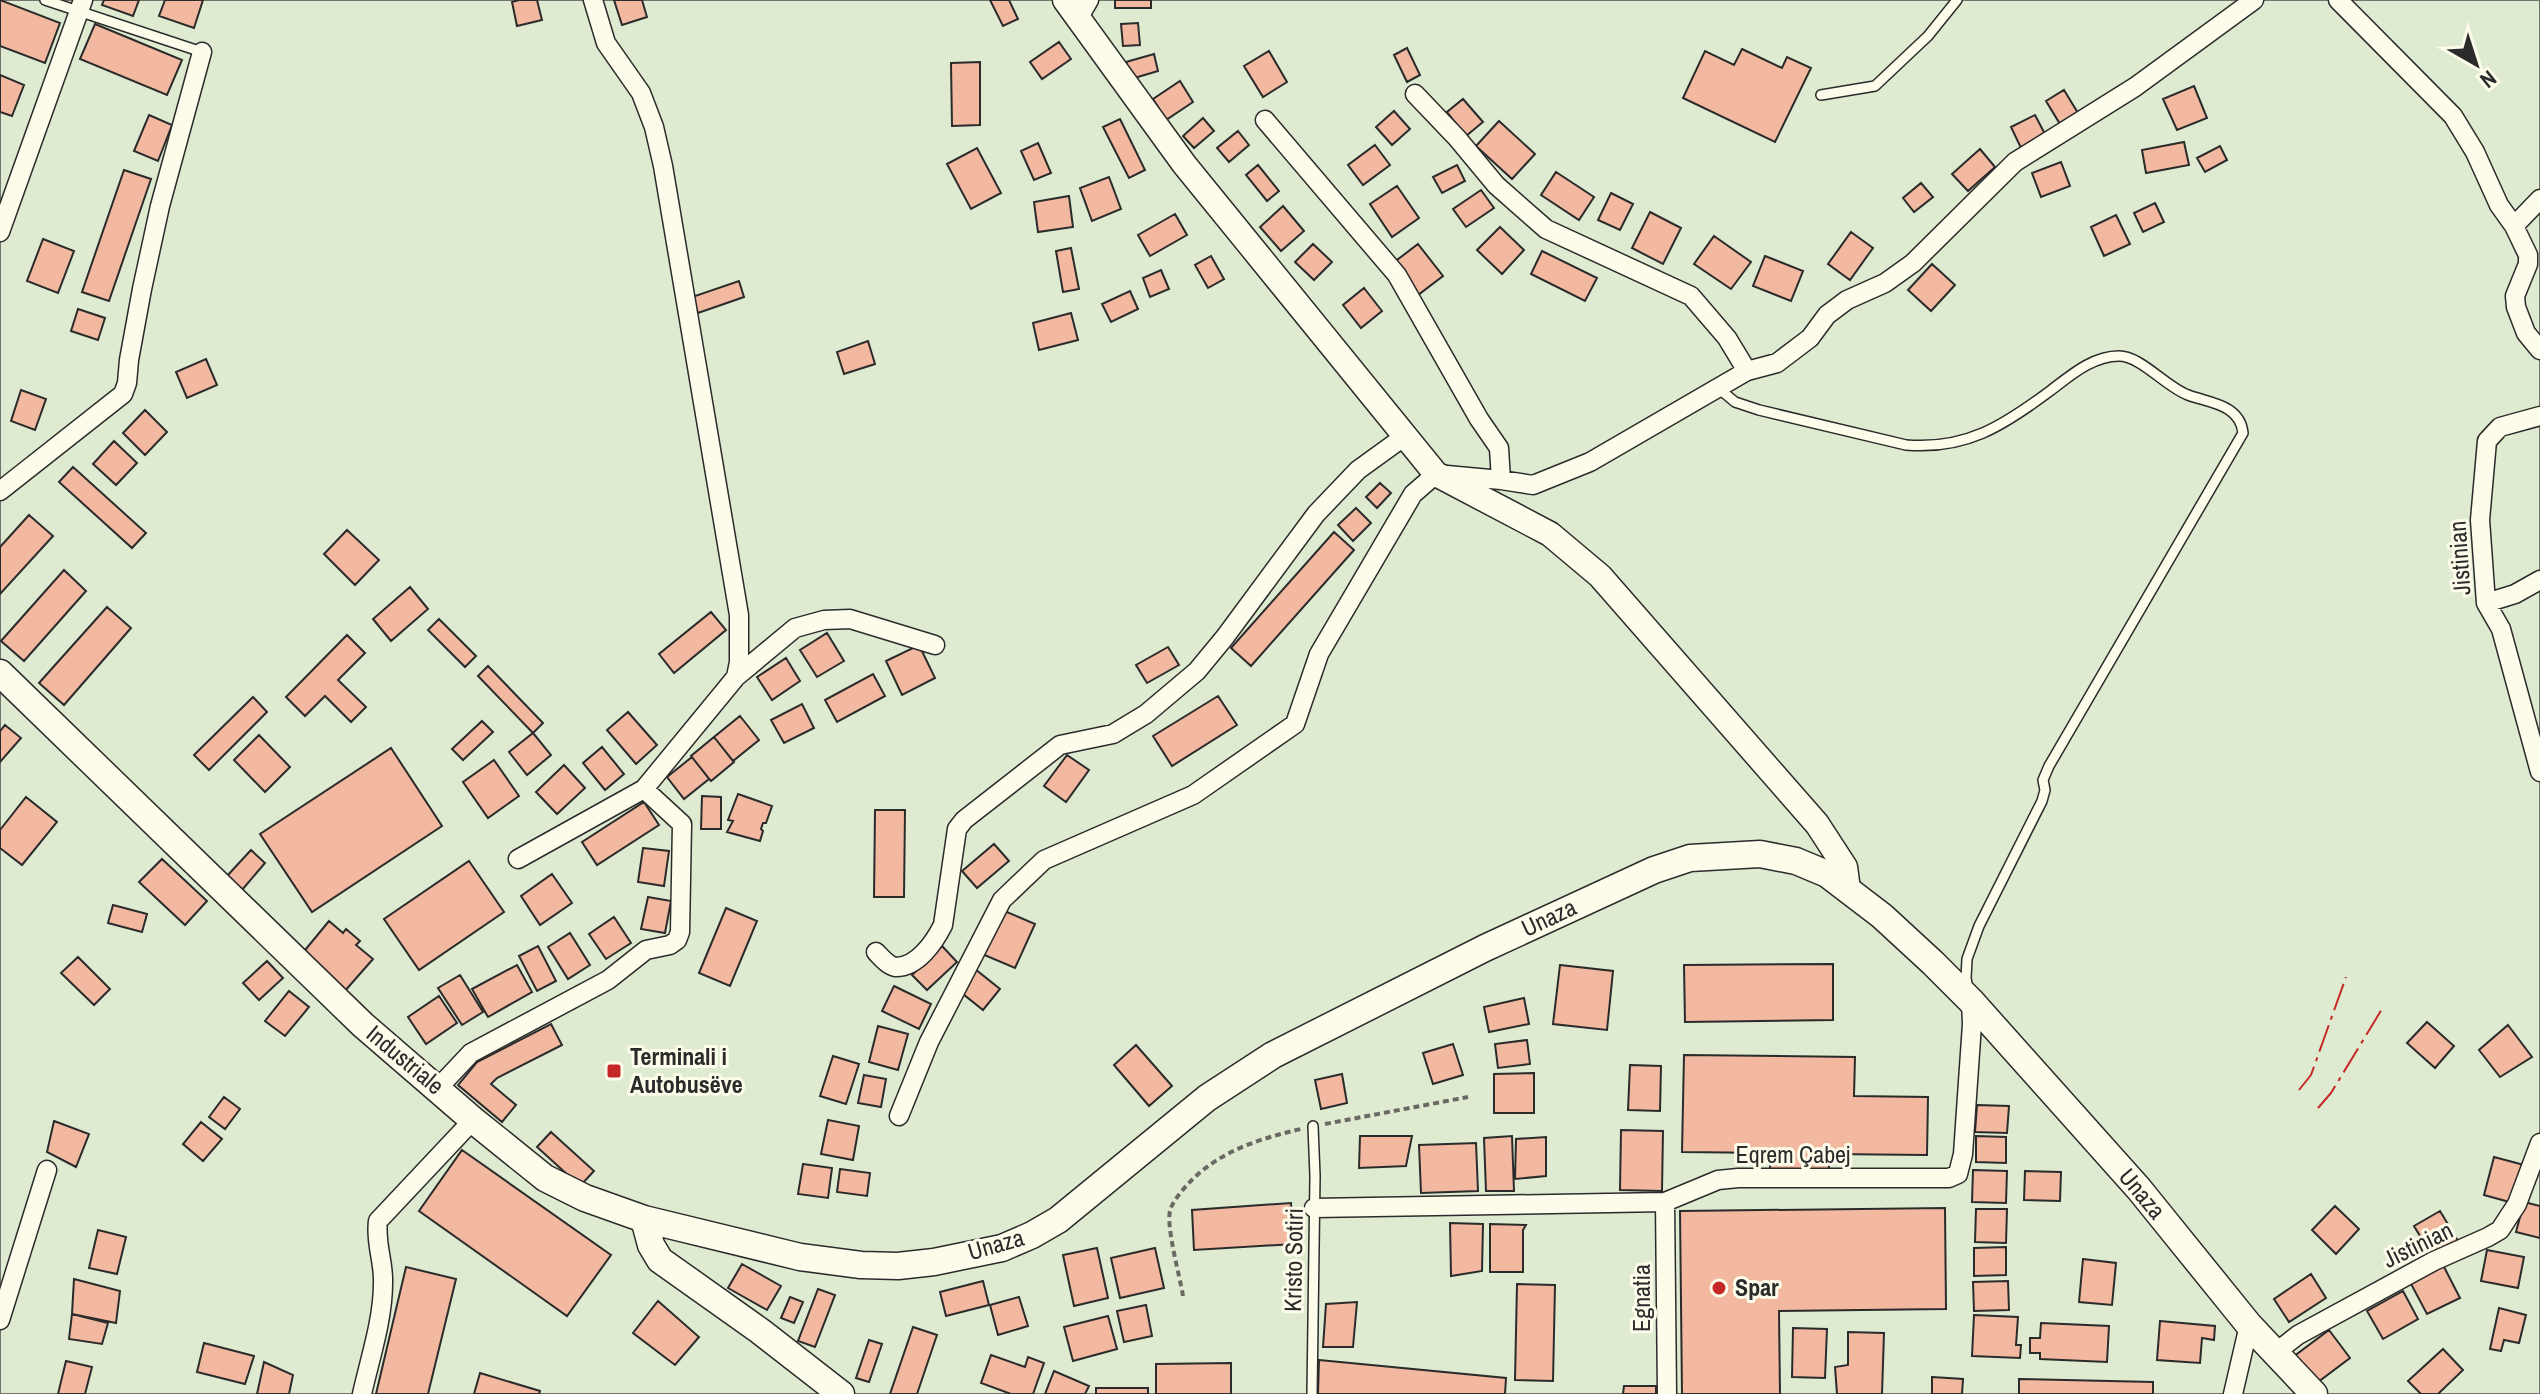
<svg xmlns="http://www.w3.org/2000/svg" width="2540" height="1394" viewBox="0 0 2540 1394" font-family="'Archivo Narrow',sans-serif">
<rect width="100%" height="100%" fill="#fdfbea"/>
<path fill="#deebd1" stroke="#74746e" stroke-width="2" d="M 0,0 L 2540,0 L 2540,1394 L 0,1394 Z"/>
<path fill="#f2b8a0" stroke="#2b2b2b" stroke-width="2" d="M 0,0 L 60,23 L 45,63 L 0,46 Z
M 104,0 L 139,0 L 133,16 L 102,5 Z
M 165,0 L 203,0 L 194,28 L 159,16 Z
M 519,0 L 537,0 L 542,20 L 517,26 L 512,2 Z
M 614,0 L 642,0 L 647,17 L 622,25 Z
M 990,0 L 1009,0 L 1018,19 L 1003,26 Z
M 1115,0 L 1151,0 L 1151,8 L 1115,8 Z
M 1138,23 L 1140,45 L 1123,46 L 1121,24 Z
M 95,24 L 182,60 L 167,95 L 80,59 Z
M 1059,42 L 1071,59 L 1042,79 L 1030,62 Z
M 1407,48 L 1420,75 L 1407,82 L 1394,55 Z
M 1742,49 L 1782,68 L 1787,57 L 1811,68 L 1775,142 L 1683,98 L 1705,51 L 1734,65 Z
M 1269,51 L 1287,82 L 1263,97 L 1244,66 Z
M 1154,54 L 1158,71 L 1131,79 L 1126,62 Z
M 980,62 L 980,125 L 952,126 L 951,63 Z
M 0,75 L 24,85 L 12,116 L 0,112 Z
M 1180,81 L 1193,102 L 1166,120 L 1153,99 Z
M 2194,86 L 2207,118 L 2177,130 L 2163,99 Z
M 2064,90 L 2078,113 L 2060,124 L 2046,101 Z
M 1463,99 L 1483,122 L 1466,136 L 1447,112 Z
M 1394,111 L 1410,129 L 1392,145 L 1376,127 Z
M 149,115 L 172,125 L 158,161 L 134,151 Z
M 2035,115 L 2046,136 L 2021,148 L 2011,127 Z
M 1203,118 L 1214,131 L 1194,148 L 1183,136 Z
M 1120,119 L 1145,170 L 1129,178 L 1103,127 Z
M 1499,121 L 1535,154 L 1512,179 L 1476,146 Z
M 1238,131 L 1249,145 L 1229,162 L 1217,148 Z
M 2184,142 L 2189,165 L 2146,173 L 2142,150 Z
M 1038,143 L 1051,173 L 1034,180 L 1021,151 Z
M 1375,145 L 1390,165 L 1363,185 L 1348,165 Z
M 2220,146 L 2227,160 L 2205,172 L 2197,158 Z
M 977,148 L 1001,193 L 971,209 L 947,164 Z
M 1980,149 L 1995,167 L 1968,191 L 1952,174 Z
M 2061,162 L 2070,186 L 2041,197 L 2032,173 Z
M 1258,165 L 1279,191 L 1267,201 L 1246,175 Z
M 1457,165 L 1465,181 L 1442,193 L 1433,177 Z
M 124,170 L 151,179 L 109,301 L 82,292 Z
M 1556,172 L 1594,197 L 1579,220 L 1541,195 Z
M 1109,177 L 1121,209 L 1092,221 L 1080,188 Z
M 1921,183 L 1933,197 L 1914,212 L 1903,198 Z
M 1397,186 L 1419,218 L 1392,237 L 1370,204 Z
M 1481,190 L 1494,208 L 1466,227 L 1453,209 Z
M 1611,193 L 1633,204 L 1620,230 L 1598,220 Z
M 1069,196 L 1073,227 L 1038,232 L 1034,202 Z
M 2155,203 L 2164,222 L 2143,232 L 2134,213 Z
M 1283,206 L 1304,231 L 1281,251 L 1260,227 Z
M 1650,212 L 1681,228 L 1663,264 L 1632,248 Z
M 1175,214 L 1187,235 L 1150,256 L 1138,235 Z
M 2116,215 L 2130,244 L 2104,256 L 2091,227 Z
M 1500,227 L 1524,250 L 1502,274 L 1477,250 Z
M 1851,232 L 1873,248 L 1850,280 L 1828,264 Z
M 1714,236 L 1751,262 L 1731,289 L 1694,264 Z
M 43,239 L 74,251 L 58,293 L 27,281 Z
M 1313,244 L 1332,262 L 1314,280 L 1295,262 Z
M 1418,244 L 1443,276 L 1418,295 L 1393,263 Z
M 1071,248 L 1079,289 L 1063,292 L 1056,251 Z
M 1542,251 L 1597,278 L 1585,301 L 1531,274 Z
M 1211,256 L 1224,279 L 1208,288 L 1195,265 Z
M 1765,256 L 1803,271 L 1791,301 L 1753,286 Z
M 1932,264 L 1955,285 L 1931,311 L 1908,290 Z
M 1161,270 L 1169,289 L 1150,297 L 1143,278 Z
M 739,281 L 744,297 L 698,313 L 692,297 Z
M 1364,288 L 1382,311 L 1361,328 L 1343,305 Z
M 1130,291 L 1138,309 L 1111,322 L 1102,304 Z
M 78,309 L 105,318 L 98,340 L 71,331 Z
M 1071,313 L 1078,340 L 1039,350 L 1033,323 Z
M 868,341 L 875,364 L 844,374 L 837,352 Z
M 206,359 L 217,385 L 187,398 L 176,372 Z
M 21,390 L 46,399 L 35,430 L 11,421 Z
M 145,410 L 167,432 L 145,455 L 123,433 Z
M 114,441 L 137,463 L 116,485 L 93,464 Z
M 73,467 L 146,533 L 132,548 L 59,482 Z
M 1380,483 L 1391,493 L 1377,508 L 1366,497 Z
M 1356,508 L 1371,523 L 1353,541 L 1338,525 Z
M 29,515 L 53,536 L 0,594 L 0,547 Z
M 347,530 L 379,560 L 355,585 L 324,554 Z
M 1334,532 L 1354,550 L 1251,666 L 1231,648 Z
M 64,570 L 86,591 L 24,661 L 1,641 Z
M 410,587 L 428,609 L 391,641 L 373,619 Z
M 107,607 L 131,628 L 64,705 L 39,683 Z
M 711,612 L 726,630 L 674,673 L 659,654 Z
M 439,619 L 476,656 L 465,667 L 428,630 Z
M 827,633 L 844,661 L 817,677 L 800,650 Z
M 347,635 L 365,653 L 338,680 L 366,707 L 351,722 L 325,696 L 305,716 L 286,697 Z
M 919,645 L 935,678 L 902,695 L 886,661 Z
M 1168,647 L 1179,665 L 1147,683 L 1136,665 Z
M 786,658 L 800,681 L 772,700 L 757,677 Z
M 488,666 L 543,723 L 533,733 L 478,676 Z
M 873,674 L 885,696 L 837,722 L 825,700 Z
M 1218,696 L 1237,725 L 1172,766 L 1153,736 Z
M 253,697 L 267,712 L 209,770 L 194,755 Z
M 802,704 L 814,728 L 784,743 L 771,720 Z
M 628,712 L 657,745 L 636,764 L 607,730 Z
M 740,716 L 759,740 L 733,761 L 714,737 Z
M 482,721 L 493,732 L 463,760 L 452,749 Z
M 5,725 L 21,738 L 0,762 L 0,731 Z
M 533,733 L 551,755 L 527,775 L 509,752 Z
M 259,735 L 290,767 L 265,792 L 234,760 Z
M 714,737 L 734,762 L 711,781 L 691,756 Z
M 602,747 L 624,774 L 605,790 L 583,763 Z
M 391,748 L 442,826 L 312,912 L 260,834 Z
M 1067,755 L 1089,770 L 1066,802 L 1044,786 Z
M 692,757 L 709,779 L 684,799 L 667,777 Z
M 494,760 L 519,796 L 488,818 L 463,782 Z
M 564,765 L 585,788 L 557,814 L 536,792 Z
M 738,794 L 772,806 L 766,823 L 763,823 L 761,829 L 763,831 L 760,841 L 727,832 L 733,821 L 728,820 Z
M 702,796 L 721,797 L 721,829 L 701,829 Z
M 26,797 L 57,822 L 22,865 L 0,848 L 0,830 Z
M 644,802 L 659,825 L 597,865 L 582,842 Z
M 875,810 L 905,810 L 904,897 L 874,897 Z
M 994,844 L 1009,861 L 977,888 L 962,871 Z
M 643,848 L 669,851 L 664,886 L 638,882 Z
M 251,850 L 265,863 L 242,890 L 227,876 Z
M 162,859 L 207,901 L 185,925 L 139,882 Z
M 469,861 L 504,912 L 419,970 L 384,919 Z
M 552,874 L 572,903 L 540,925 L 521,896 Z
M 648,897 L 671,901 L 665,933 L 641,929 Z
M 113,905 L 147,914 L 142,932 L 108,923 Z
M 726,908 L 757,921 L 730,986 L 699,973 Z
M 1002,910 L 1035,924 L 1015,968 L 982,954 Z
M 614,917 L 631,943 L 606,959 L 589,934 Z
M 329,921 L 343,933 L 346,929 L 360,941 L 356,945 L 373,959 L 344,992 L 301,955 Z
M 570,933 L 590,965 L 568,979 L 548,947 Z
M 538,946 L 556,981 L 537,991 L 519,956 Z
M 942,946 L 957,962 L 927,990 L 912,975 Z
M 78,957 L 110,989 L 94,1005 L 61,973 Z
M 267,961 L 283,978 L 259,1000 L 243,983 Z
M 1833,964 L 1833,1020 L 1685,1022 L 1684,965 Z
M 517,965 L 532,992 L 488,1017 L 472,989 Z
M 1560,965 L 1613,971 L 1607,1030 L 1553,1024 Z
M 975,969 L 1000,989 L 983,1010 L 958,990 Z
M 460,975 L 483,1012 L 462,1025 L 438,988 Z
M 894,986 L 931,1004 L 919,1029 L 882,1011 Z
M 289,991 L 309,1007 L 285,1036 L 265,1021 Z
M 439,996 L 457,1023 L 426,1044 L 408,1017 Z
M 1524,998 L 1529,1024 L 1489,1032 L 1484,1007 Z
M 2427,1022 L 2454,1046 L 2435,1068 L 2407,1043 Z
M 551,1024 L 562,1045 L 497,1078 L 491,1084 L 516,1105 L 502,1122 L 458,1085 L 477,1062 Z
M 2508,1025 L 2532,1057 L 2500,1077 L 2479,1050 Z
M 878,1026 L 908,1034 L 898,1070 L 869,1062 Z
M 1527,1040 L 1530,1064 L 1498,1068 L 1495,1044 Z
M 1453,1044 L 1463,1075 L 1433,1084 L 1423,1053 Z
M 1136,1045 L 1172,1086 L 1149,1106 L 1114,1065 Z
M 1684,1055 L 1855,1057 L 1854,1096 L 1928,1097 L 1927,1155 L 1829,1154 L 1829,1171 L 1770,1170 L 1770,1153 L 1682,1152 Z
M 833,1056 L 859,1064 L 846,1104 L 820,1096 Z
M 1630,1065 L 1661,1066 L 1660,1111 L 1628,1110 Z
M 1534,1073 L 1534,1113 L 1494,1113 L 1494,1074 Z
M 1342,1074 L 1347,1103 L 1321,1109 L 1315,1080 Z
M 864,1075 L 886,1079 L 881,1107 L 858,1103 Z
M 224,1097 L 240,1109 L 225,1129 L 209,1117 Z
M 1977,1105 L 2009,1106 L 2007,1133 L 1975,1132 Z
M 828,1120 L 859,1126 L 853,1160 L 821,1154 Z
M 54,1121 L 89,1134 L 76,1167 L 47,1152 Z
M 201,1122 L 222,1139 L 203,1161 L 183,1144 Z
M 1621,1130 L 1663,1131 L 1662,1191 L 1620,1190 Z
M 551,1132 L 594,1171 L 580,1186 L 537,1147 Z
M 1360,1136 L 1412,1136 L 1406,1166 L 1359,1168 Z
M 1512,1136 L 1514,1191 L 1486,1191 L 1484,1138 Z
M 1976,1136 L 2006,1137 L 2006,1163 L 1976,1162 Z
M 1546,1137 L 1546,1176 L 1515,1179 L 1516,1139 Z
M 1476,1143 L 1478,1191 L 1421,1193 L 1419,1145 Z
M 462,1150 L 611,1255 L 567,1316 L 419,1211 Z
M 2494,1157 L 2524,1165 L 2513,1203 L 2484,1195 Z
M 803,1164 L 832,1168 L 828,1198 L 798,1194 Z
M 840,1169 L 870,1173 L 867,1196 L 837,1192 Z
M 1973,1170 L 2007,1171 L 2006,1203 L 1972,1202 Z
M 2025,1171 L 2061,1172 L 2060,1201 L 2024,1200 Z
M 2524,1202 L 2540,1206 L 2540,1238 L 2516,1232 Z
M 1291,1203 L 1294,1244 L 1194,1250 L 1192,1210 Z
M 2335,1206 L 2359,1229 L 2336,1254 L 2312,1230 Z
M 1945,1208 L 1946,1309 L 1779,1311 L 1780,1394 L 1682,1394 L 1680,1211 Z
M 1976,1209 L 2007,1209 L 2006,1243 L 1975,1242 Z
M 2440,1211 L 2458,1241 L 2432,1256 L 2414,1226 Z
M 1450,1223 L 1483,1224 L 1482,1271 L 1451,1276 Z
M 1490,1224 L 1526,1225 L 1523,1230 L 1523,1272 L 1490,1272 Z
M 98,1230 L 126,1237 L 117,1274 L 89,1268 Z
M 2006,1247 L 2006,1275 L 1974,1276 L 1974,1248 Z
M 1097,1248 L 1108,1298 L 1074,1306 L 1063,1255 Z
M 1155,1248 L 1164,1288 L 1120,1298 L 1111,1258 Z
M 2487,1250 L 2524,1257 L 2518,1288 L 2481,1281 Z
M 2083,1259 L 2116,1263 L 2112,1305 L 2079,1302 Z
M 742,1264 L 781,1286 L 767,1310 L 728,1288 Z
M 2443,1265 L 2460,1298 L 2427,1314 L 2410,1282 Z
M 406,1267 L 456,1279 L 428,1394 L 376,1394 Z
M 2311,1274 L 2326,1298 L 2289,1322 L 2274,1299 Z
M 74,1279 L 120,1291 L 116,1323 L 72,1314 Z
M 983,1281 L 989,1305 L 946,1316 L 940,1292 Z
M 2008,1281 L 2009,1310 L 1974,1311 L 1973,1282 Z
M 1517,1284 L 1555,1285 L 1553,1381 L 1515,1380 Z
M 818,1289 L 835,1295 L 815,1347 L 798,1341 Z
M 2403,1291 L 2418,1319 L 2383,1339 L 2367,1311 Z
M 790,1297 L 803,1302 L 794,1323 L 781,1318 Z
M 1019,1297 L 1028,1326 L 998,1335 L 990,1305 Z
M 658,1301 L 699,1337 L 675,1365 L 633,1333 Z
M 1357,1302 L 1353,1347 L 1323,1347 L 1326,1304 Z
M 1146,1305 L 1152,1336 L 1124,1342 L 1117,1311 Z
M 2499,1308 L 2526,1315 L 2519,1343 L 2504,1340 L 2501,1351 L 2490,1349 Z
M 72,1314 L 108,1323 L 102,1344 L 69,1339 Z
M 1974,1315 L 2018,1317 L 2016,1345 L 2021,1345 L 2020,1358 L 1972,1356 Z
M 1108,1316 L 1117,1349 L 1073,1361 L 1064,1327 Z
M 2160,1321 L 2215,1326 L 2214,1340 L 2202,1338 L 2200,1363 L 2157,1360 Z
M 2041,1323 L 2109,1326 L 2107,1362 L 2040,1359 L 2040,1353 L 2030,1353 L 2030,1338 L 2040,1338 Z
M 913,1327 L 937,1335 L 917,1394 L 890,1394 Z
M 1793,1328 L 1827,1329 L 1825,1378 L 1792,1377 Z
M 2329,1330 L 2350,1358 L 2314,1385 L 2293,1357 Z
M 1848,1332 L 1884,1333 L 1882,1394 L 1837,1394 L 1835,1367 L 1848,1365 Z
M 869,1340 L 882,1344 L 869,1382 L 856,1378 Z
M 204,1343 L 254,1356 L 245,1384 L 197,1372 Z
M 2443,1349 L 2463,1370 L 2438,1394 L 2421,1394 L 2408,1381 Z
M 991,1355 L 1025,1367 L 1028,1357 L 1044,1363 L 1033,1394 L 1011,1394 L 981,1383 Z
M 1319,1360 L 1506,1378 L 1505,1394 L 1318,1394 Z
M 66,1361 L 92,1367 L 85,1394 L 58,1394 Z
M 264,1362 L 293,1375 L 289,1394 L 257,1394 Z
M 1231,1363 L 1231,1394 L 1156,1394 L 1156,1364 Z
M 1054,1371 L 1089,1386 L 1085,1394 L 1045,1394 Z
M 480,1373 L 540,1391 L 539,1394 L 474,1394 Z
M 1932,1377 L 1963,1379 L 1962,1394 L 1932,1394 Z
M 2019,1379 L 2153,1382 L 2153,1394 L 2019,1394 Z
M 1624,1386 L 1656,1386 L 1656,1394 L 1623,1394 Z
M 1096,1388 L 1148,1388 L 1148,1394 L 1096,1394 Z"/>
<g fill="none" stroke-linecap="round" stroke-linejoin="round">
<defs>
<path id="service" d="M 45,0 L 202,52
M 1821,95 L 1875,86 L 1928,36 L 1957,0
M 1717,387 L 1735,402 L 1759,410 L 1906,445 C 1966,450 2003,426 2050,391 C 2070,376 2092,356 2119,356 C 2141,356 2166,387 2188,395 C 2209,403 2240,404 2243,433 L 2049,766 L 2043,780 L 2045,790 L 2042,801 L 1979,926 L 1967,959 L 1966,978 L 1968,990
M 1312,1394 L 1315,1176 L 1313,1126"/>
<path id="minor" d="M 593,0 L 606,43 L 641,93 L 654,127 L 663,166 L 739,615 L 739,662 L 736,677
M 2338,0 L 2453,116 L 2475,152 L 2499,205 L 2514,226 L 2528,255 L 2528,264 L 2515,296 L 2516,307 L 2526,333 L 2540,350
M 1078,19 L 1089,0
M 1415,94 L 1457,138 L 1496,185 L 1546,229 L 1691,296 L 1727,338 L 1747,371
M 1265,120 L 1397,275 L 1479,419 L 1499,448 L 1501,480
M 2514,226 L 2540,199
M 0,232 L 83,0
M 2540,416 L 2500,427 L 2487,441 L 2480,520 L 2486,603 L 2501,629 L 2540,772
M 0,491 L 123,394 L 127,383 L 129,360 L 142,289 L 160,206 L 202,52
M 2486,603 L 2515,594 L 2540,580
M 518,859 L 644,789 L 736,677 L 795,628 L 824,620 L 850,619 L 935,645
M 876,952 C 881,957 888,966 896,967 C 918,967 935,941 943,925 L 957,829 L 964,820 L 1060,745 L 1113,734 L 1146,714 L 1197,671 L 1225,637 L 1316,514 L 1358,470 L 1405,436
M 438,1088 L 471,1053 L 608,980 L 646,950 L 670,945 L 677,940 L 680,932 L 682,824 L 644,789
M 899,1116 L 929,1042 L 1002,900 L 1044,860 L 1193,795 L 1295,724 L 1319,654 L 1413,494 L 1436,474 L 1501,480 L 1533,485 L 1590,462 L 1747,371 L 1777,363 L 1810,338 L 1827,315 L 1847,300 L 1885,283 L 1913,263 L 2015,162 L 2135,87 L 2254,0
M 1665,1202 L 1667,1394
M 1314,1208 L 1665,1202 L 1718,1180 L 1738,1178 L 1949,1178 L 1958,1174 L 1963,1154 L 1972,1024 L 1971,1001
M 0,1320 L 47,1170
M 2275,1353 L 2298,1335 L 2434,1261 L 2488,1237 L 2500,1230 L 2517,1204 L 2540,1143
M 362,1394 C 370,1358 383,1320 383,1283 C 384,1261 375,1244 378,1221 L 473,1120
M 2233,1394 L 2249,1325"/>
<path id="tertiary" d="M 1065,0 L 1184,164 L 1436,474 L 1550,534 L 1600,576 L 1817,824 L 1845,867 L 1848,889"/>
<path id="secondary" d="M 0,673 L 363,1025 L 473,1120 L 545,1178 L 585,1198 L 644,1219 L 651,1245 L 660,1260 L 760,1331 L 841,1394
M 644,1219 L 800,1257 L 861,1265 L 898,1266 L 934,1262 L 1002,1248 L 1032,1235 L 1058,1220 L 1207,1098 L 1273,1055 L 1485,948 L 1654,870 L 1690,858 L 1760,854 L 1796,861 L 1827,874 L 1882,916 L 1933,963 L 1971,1001 L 2139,1189 L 2249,1325 L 2314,1394"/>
</defs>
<use href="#service" stroke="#2b2b2b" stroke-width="12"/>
<use href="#minor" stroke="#2b2b2b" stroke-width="21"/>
<use href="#tertiary" stroke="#2b2b2b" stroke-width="27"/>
<use href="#secondary" stroke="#2b2b2b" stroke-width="29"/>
<path stroke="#6a6964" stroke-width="4" stroke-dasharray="6 4" stroke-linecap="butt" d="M 1325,1124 L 1468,1097
M 1183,1296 C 1180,1277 1166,1227 1170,1211 C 1172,1202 1181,1192 1187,1185 C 1217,1152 1258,1139 1301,1129"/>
<use href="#service" stroke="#fdfbea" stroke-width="9"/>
<use href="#minor" stroke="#fdfbea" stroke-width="18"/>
<use href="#tertiary" stroke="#fdfbea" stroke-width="24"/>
<use href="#secondary" stroke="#fdfbea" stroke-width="26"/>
<path stroke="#c62828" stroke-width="2" stroke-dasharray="28 6 4 6" stroke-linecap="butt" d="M 2299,1090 L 2311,1075 L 2346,977
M 2318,1108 L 2331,1093 L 2382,1009"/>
</g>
<g fill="#c62828" stroke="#fdfbea" stroke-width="3">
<rect x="606" y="1063" width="16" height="16" rx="4"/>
<circle cx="1719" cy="1288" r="8"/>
</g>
<g text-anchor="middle" stroke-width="6" stroke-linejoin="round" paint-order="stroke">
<g font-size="24" fill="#2b2b2b" stroke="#fdfbea">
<text transform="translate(2460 558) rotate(-94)" y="8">Jistinian</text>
<text transform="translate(1549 918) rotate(-25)" y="8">Unaza</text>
<text transform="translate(405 1060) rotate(40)" y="8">Industriale</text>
<text x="1793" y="1163">Eqrem Çabej</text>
<text transform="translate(2142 1194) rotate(50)" y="8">Unaza</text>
<text transform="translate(996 1245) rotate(-16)" y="8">Unaza</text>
<text transform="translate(2418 1245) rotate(-26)" y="8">Jistinian</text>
<text transform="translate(1294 1260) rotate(-89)" y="8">Kristo Sotiri</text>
<text transform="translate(1642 1298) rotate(-90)" y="8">Egnatia</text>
</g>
<g font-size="24" font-weight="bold" fill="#2b2b2b" stroke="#fdfbea" text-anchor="start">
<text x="630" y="1065">Terminali i<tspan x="630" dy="28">Autobusëve</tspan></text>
<text x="1735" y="1296">Spar</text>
</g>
</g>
<g transform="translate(2476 64) rotate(141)" stroke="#fdfbea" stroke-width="6" paint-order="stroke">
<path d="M0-6L14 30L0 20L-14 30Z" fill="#2b2b2b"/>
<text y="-12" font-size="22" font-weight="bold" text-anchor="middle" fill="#2b2b2b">N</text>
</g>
</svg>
